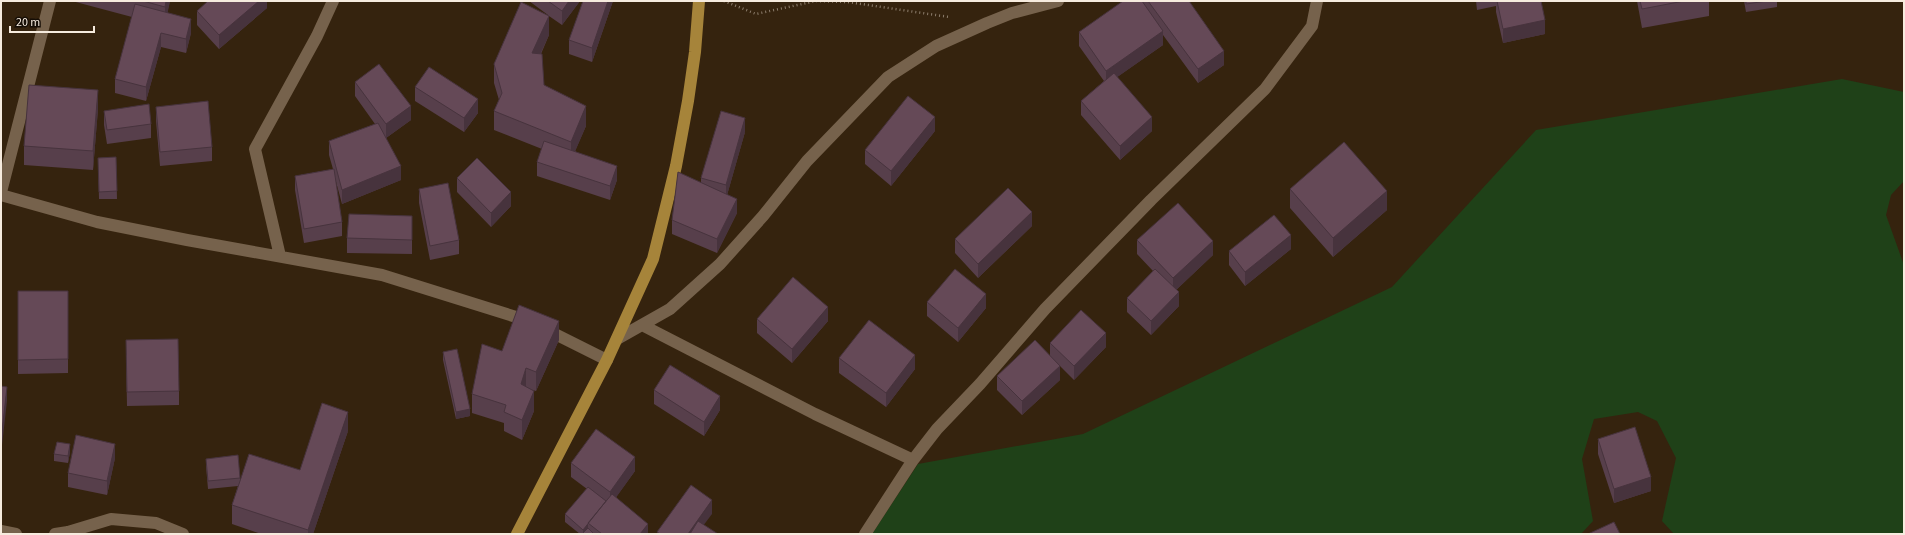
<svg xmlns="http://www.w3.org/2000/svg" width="1905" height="535" viewBox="0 0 1905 535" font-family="'Source Sans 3',sans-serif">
<rect width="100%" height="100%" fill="#35230e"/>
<path fill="#1f4118" d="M 1842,79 L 1904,92 L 1904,181 L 1891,195 L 1886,215 L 1904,265 L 1904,534 L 1674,534 L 1662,521 L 1676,458 L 1657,421 L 1638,412 L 1594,419 L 1582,459 L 1593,521 L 1581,534 L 872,534 L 918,464 L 1083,434 L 1392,287 L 1536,130 Z"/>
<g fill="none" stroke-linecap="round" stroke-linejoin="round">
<path stroke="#8d7e6d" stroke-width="2.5" stroke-dasharray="1 3" stroke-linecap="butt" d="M 724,1 L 756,14 L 816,1 L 848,2 L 949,17"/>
<path stroke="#76624c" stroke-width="12" d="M 1,192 L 50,1
M 1,195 L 97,222 L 187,240 L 382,275 L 529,321
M 280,256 L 255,149 L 317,36 L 333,1
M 642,325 L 815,414 L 913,460
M 545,329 L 607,360
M 617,339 L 670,309 L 720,264 L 763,216 L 807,161 L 888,77 L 936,46 L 987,23 L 1012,13 L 1058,1
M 1,531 L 16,534
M 55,534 L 68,532 L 111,519 L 156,523 L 183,534
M 865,534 L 913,460 L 937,429 L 980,384 L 1045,309 L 1151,200 L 1265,89 L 1312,26 L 1317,1"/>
<path stroke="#a6843a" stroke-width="12" d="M 517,534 L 607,360 L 653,259 L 676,166 L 688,101 L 695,52 L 699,1"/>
</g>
<path fill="#573f4b" d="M 72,1 L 170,1 L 167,13 L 191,33 L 186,53 L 161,47 L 146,101 L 115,93 L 115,79 L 132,17 Z
M 267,1 L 267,8 L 219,49 L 197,25 L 197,11 Z
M 529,1 L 580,1 L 562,25 L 549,16 L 549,35 L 541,54 L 544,85 L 586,126 L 575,151 L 617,180 L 610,200 L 537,176 L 537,162 L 542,149 L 494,130 L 494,111 L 499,100 L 494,83 L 494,64 L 548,15 Z
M 583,1 L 613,1 L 592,62 L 569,54 L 569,40 Z
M 1142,1 L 1189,1 L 1224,65 L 1198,83 L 1163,35 L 1163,45 L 1117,77 L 1152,131 L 1120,160 L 1081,115 L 1081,101 L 1104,81 L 1079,46 L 1079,32 L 1142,2 Z
M 1476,1 L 1541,1 L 1545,34 L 1503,43 L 1496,12 L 1496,6 L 1477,10 Z
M 1637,1 L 1709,1 L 1709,16 L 1642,28 Z
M 1744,1 L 1777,1 L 1777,7 L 1746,12 Z
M 355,82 L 411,120 L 386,138 L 401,180 L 342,204 L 335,178 L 342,222 L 342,236 L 304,243 L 295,190 L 295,176 L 333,169 L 329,155 L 329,141 L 375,124 L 355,96 Z
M 415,87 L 478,113 L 464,132 L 415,101 Z
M 156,107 L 212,147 L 212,161 L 160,166 L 156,121 Z
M 98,109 L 93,170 L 24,165 L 24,146 Z
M 104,111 L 151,124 L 151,138 L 107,144 L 104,125 Z
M 935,131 L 891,186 L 865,164 L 865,150 Z
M 745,132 L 727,195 L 737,213 L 717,253 L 672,234 L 672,220 L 701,183 L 701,178 Z
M 116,157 L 117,199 L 99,199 L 98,158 Z
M 457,178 L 511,206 L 491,227 L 457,192 Z
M 419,189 L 459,240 L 459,254 L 430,260 L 419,203 Z
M 1290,189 L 1387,210 L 1333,257 L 1290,208 Z
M 412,216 L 412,254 L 347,253 L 347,238 Z
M 1032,226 L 978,278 L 955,253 L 955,239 Z
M 1137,240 L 1213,255 L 1177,289 L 1179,306 L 1151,335 L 1127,312 L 1127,298 L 1153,271 L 1137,254 Z
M 1291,249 L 1245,286 L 1229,265 L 1229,251 Z
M 18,291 L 68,291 L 68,373 L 18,374 Z
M 927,302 L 986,308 L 958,342 L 927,316 Z
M 757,319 L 828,321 L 792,363 L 757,333 Z
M 559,340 L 536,391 L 529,389 L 534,411 L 522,440 L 504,431 L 504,423 L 472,413 L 472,394 L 502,351 Z
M 1050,343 L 1106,347 L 1074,380 L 1060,366 L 1060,380 L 1022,415 L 997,390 L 997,376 L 1050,356 Z
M 443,352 L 470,416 L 456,419 L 443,360 Z
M 126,355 L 179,391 L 179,405 L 127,406 Z
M 839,358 L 915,369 L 886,407 L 839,373 Z
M 654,390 L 720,410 L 704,436 L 654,404 Z
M 348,431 L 313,534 L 261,534 L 232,524 L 232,505 L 238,486 L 208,489 L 206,466 L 206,459 L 238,455 L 240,479 L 300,470 Z
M 1598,439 L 1651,491 L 1614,503 L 1598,454 Z
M 70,452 L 68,463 L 54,461 L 54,454 Z
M 115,458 L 107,495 L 68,487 L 68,473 Z
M 571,463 L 635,471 L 616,497 L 648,534 L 580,534 L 565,522 L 565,514 L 587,489 L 571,477 Z"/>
<path fill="#47333d" d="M 166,1 L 170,1 L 165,26 L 165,7 Z
M 259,1 L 267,1 L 267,8 L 219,49 L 219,35 Z
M 569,1 L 580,1 L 562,25 L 562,11 Z
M 608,1 L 613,1 L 592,62 L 592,48 Z
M 549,16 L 549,35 L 532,72 L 532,53 Z
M 191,19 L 191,33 L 186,53 L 186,39 Z
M 1545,20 L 1545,34 L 1503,43 L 1503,29 Z
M 1163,31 L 1163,45 L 1106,85 L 1106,71 Z
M 161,33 L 161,47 L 146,101 L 146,87 Z
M 1224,51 L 1224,65 L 1198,83 L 1198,69 Z
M 98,90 L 98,109 L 93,170 L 93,151 Z
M 478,99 L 478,113 L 464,132 L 464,118 Z
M 411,106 L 411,120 L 386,138 L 386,124 Z
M 586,106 L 586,126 L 571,161 L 571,142 Z
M 935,117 L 935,131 L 891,186 L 891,171 Z
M 1152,117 L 1152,131 L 1120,160 L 1120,146 Z
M 745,118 L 745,132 L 726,199 L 726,185 Z
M 401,166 L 401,180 L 342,204 L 342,190 Z
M 617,166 L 617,180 L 610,200 L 610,186 Z
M 1387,191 L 1387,210 L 1333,257 L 1333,238 Z
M 511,192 L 511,206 L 491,227 L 491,213 Z
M 737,199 L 737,213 L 717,253 L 717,239 Z
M 1032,212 L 1032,226 L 978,278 L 978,264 Z
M 1291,235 L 1291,249 L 1245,286 L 1245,272 Z
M 1213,241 L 1213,255 L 1173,293 L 1173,278 Z
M 1179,292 L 1179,306 L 1151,335 L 1151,321 Z
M 986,294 L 986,308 L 958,342 L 958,328 Z
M 828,307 L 828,321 L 792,363 L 792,349 Z
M 559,321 L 559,340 L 536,391 L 536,372 Z
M 1106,333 L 1106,347 L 1074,380 L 1074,366 Z
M 915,355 L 915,369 L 886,407 L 886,393 Z
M 1060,366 L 1060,380 L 1022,415 L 1022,401 Z
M 526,368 L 526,388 L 521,384 Z
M 7,387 L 7,401 L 1,454 L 1,440 Z
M 534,391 L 534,411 L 522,440 L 522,420 Z
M 720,396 L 720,410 L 704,436 L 704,422 Z
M 470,409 L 470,416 L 456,419 L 456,412 Z
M 348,412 L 348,431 L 313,534 L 308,534 L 308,530 Z
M 70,444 L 70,452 L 68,463 L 68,456 Z
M 115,444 L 115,458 L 107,495 L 107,481 Z
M 635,457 L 635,471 L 610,506 L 610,492 Z
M 1651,477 L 1651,491 L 1614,503 L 1614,489 Z
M 712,500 L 712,514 L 697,534 L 688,534 Z
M 588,524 L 588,531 L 583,534 L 583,530 Z
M 648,524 L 648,534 L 640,534 Z"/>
<path fill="#654957" stroke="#47333d" d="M 143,1 L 166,1 L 165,7 Z
M 208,1 L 259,1 L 219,35 L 197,11 Z
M 548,1 L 569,1 L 562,11 Z
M 583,1 L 608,1 L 592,48 L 569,40 Z
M 1123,1 L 1142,1 L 1163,31 L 1106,71 L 1079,32 Z
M 1148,1 L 1189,1 L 1224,51 L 1198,69 Z
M 1497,1 L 1541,1 L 1545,20 L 1503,29 Z
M 1640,1 L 1684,1 L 1642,9 Z
M 1746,1 L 1767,1 L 1746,4 Z
M 521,2 L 549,16 L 532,53 L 542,54 L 544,85 L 586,106 L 571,142 L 494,111 L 502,93 L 494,64 Z
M 135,4 L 191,19 L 186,39 L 161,33 L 146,87 L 115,79 Z
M 379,64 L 411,106 L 386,124 L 355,82 Z
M 429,67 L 478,99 L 464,118 L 415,87 Z
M 1114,73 L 1152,117 L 1120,146 L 1081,101 Z
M 29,85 L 98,90 L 93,151 L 24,146 Z
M 908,96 L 935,117 L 891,171 L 865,150 Z
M 208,101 L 212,147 L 160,152 L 156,107 Z
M 149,104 L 151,124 L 107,130 L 104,111 Z
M 721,111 L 745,118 L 726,185 L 701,178 Z
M 378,123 L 401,166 L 342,190 L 329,141 Z
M 544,141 L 617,166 L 610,186 L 537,162 Z
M 1344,142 L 1387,191 L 1333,238 L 1290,189 Z
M 116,157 L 117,191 L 99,192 L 98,158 Z
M 477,158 L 511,192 L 491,213 L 457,178 Z
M 334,169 L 342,222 L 304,229 L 295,176 Z
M 678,172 L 737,199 L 717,239 L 672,220 Z
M 448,183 L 459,240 L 430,246 L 419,189 Z
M 1008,188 L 1032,212 L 978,264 L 955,239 Z
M 1178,203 L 1213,241 L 1173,278 L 1137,240 Z
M 349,214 L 412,216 L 412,240 L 347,238 Z
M 1274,215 L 1291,235 L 1245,272 L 1229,251 Z
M 955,269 L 986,294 L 958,328 L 927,302 Z
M 1155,269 L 1179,292 L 1151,321 L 1127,298 Z
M 793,277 L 828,307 L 792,349 L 757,319 Z
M 18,291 L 68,291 L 68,359 L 18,360 Z
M 519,305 L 559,321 L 536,372 L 526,368 L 521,384 L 534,391 L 522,420 L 504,412 L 506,405 L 472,394 L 482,344 L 502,351 Z
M 1081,310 L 1106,333 L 1074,366 L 1050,343 Z
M 869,320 L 915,355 L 886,393 L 839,358 Z
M 178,339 L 179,391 L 127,392 L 126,340 Z
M 1035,340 L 1060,366 L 1022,401 L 997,376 Z
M 457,349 L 470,409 L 456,412 L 443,352 Z
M 670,365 L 720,396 L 704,422 L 654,390 Z
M 1,386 L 7,387 L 1,440 Z
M 322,403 L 348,412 L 308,530 L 232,505 L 249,454 L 300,470 Z
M 1635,427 L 1651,477 L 1614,489 L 1598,439 Z
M 596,429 L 635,457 L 610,492 L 571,463 Z
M 76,435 L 115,444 L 107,481 L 68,473 Z
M 57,442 L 70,444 L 68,456 L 54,454 Z
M 238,455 L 240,478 L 208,481 L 206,459 Z
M 691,485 L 712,500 L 688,534 L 660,534 L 657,532 Z
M 588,487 L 606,501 L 583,530 L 565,514 Z
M 612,494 L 648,524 L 640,534 L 602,534 L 588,523 Z
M 698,521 L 718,534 L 690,534 Z
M 1614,522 L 1620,534 L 1588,534 Z
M 588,528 L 594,534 L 582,534 Z"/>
<rect width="1905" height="535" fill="none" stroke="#f6ebde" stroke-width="4"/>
<path d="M10 26v6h84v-6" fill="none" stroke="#f6ebde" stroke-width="2"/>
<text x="16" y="26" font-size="12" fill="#f6ebde" stroke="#160e06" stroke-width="3" paint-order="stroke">20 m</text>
</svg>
